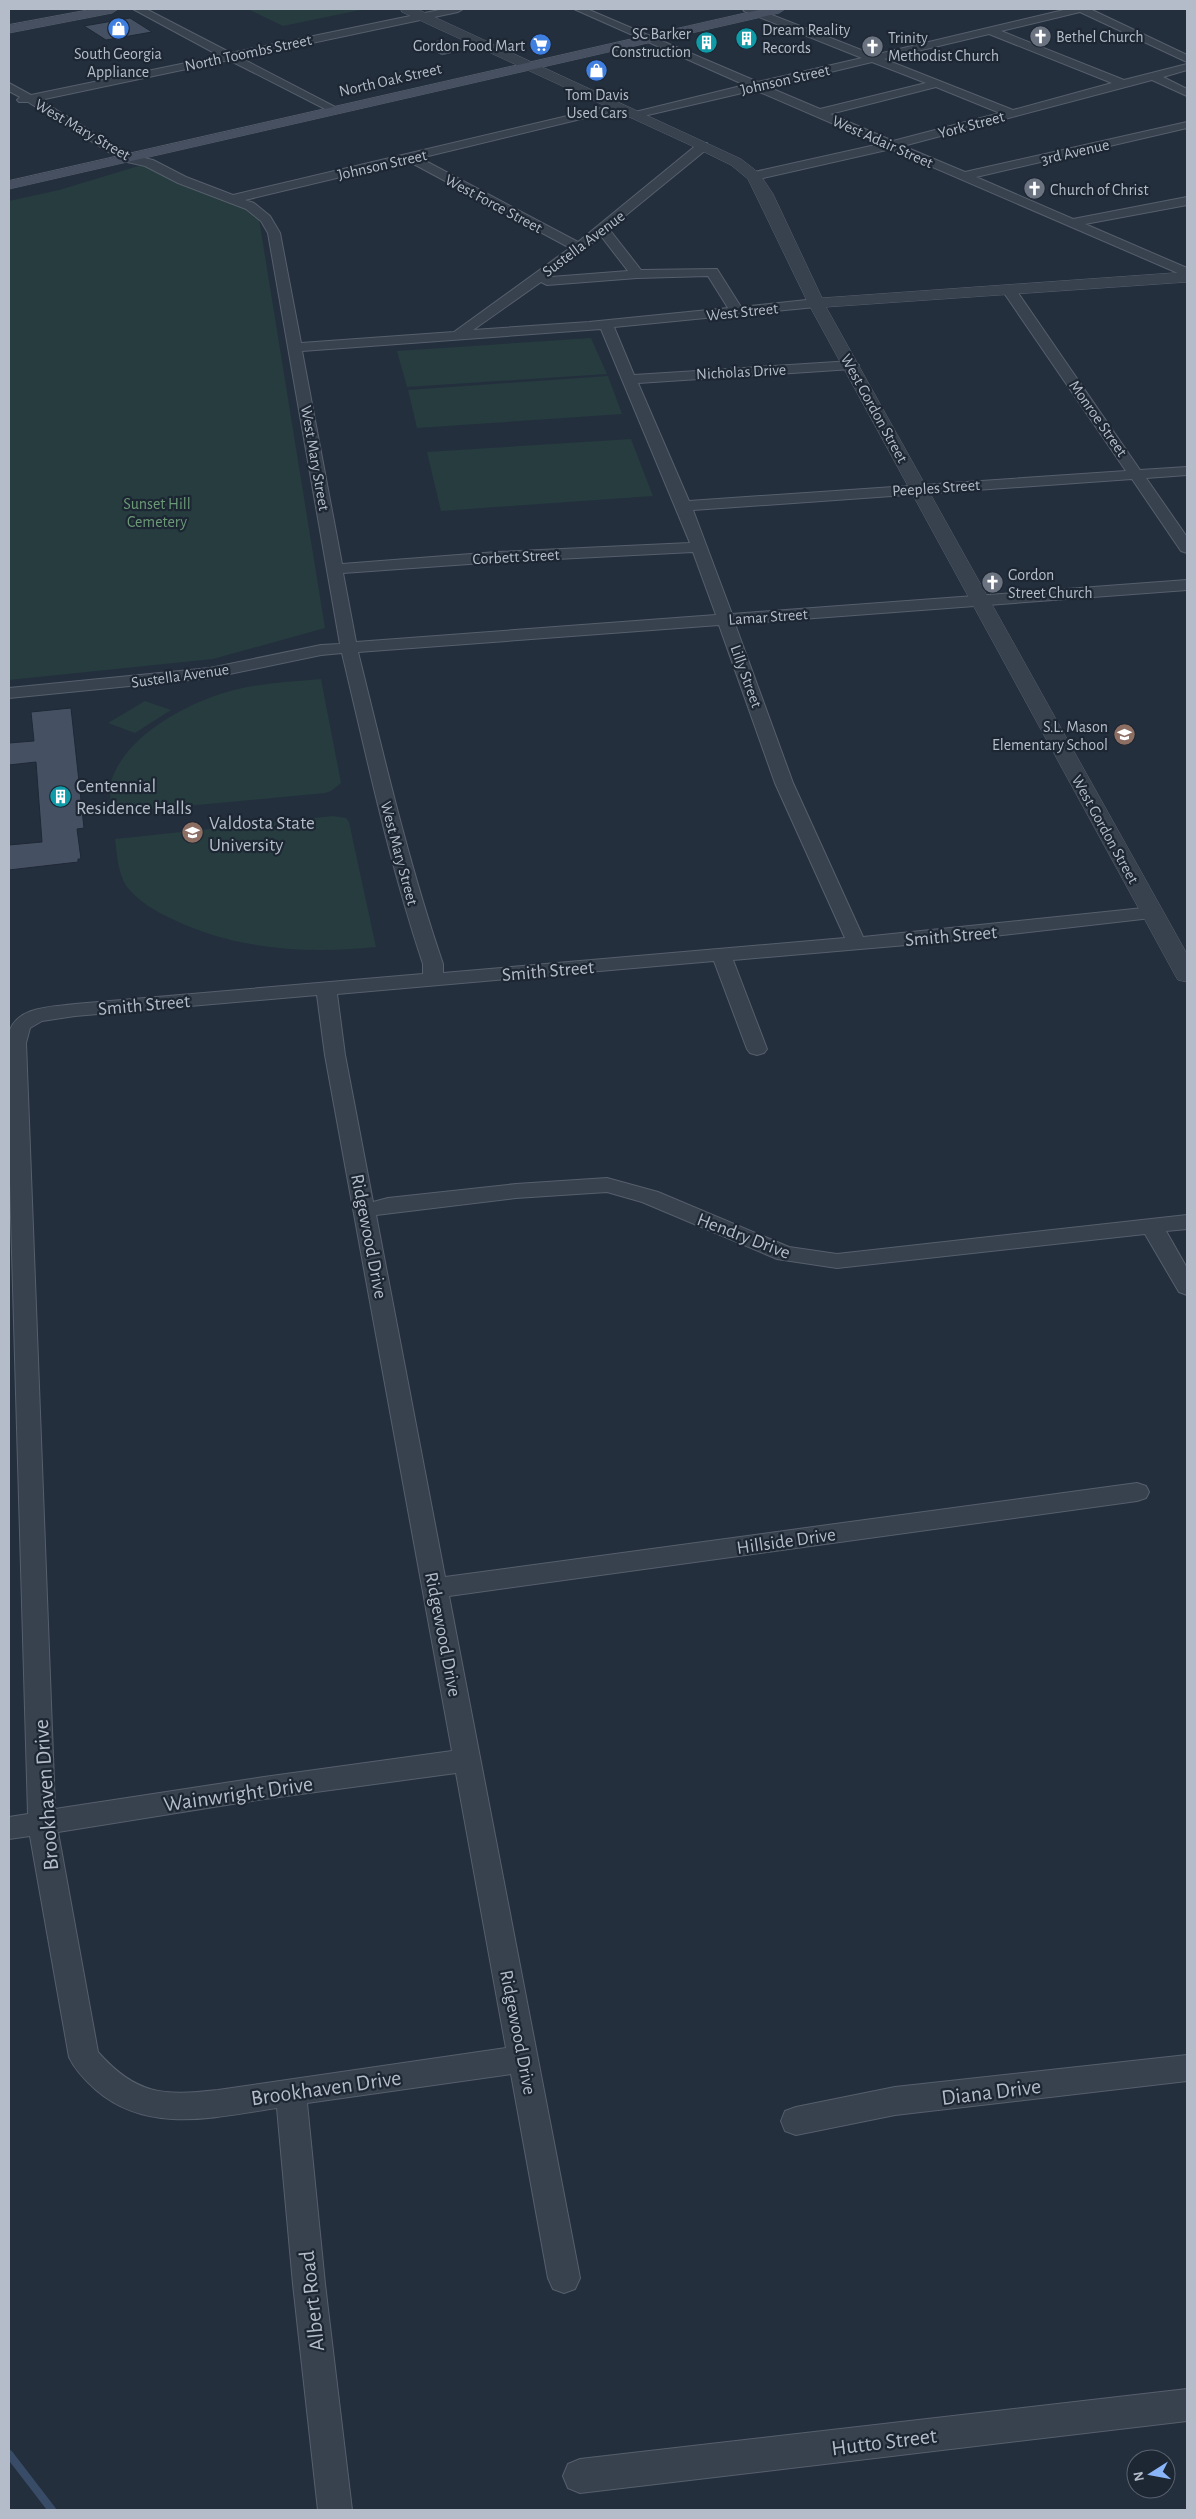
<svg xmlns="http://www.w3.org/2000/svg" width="1196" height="2519" viewBox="0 0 1196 2519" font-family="'Alegreya Sans',sans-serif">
<rect width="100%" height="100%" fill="#242f3e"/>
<path fill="#263c3f" d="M 248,9 L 365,9 L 283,26 Z
M 145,164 L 246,208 L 259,219 L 325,628 L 213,659 L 9,680 L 9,201 L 59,190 Z
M 591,338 L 607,374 L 407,387 L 397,351 Z
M 608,376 L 622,414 L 417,428 L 408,390 Z
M 631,439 L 653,496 L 441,511 L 427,452 Z
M 321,679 L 341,783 L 331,791 L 325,793 L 111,813 C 111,804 109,791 111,782 C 124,737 185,704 227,692 C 257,683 290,682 321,679 Z
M 145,701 L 171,710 L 135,733 L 108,723 Z
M 333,816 L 346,818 L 349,822 L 376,947 C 305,954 235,950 170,918 C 155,911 138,901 127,887 C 118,874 117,855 115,839 Z"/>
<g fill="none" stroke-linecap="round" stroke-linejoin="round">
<path stroke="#394c67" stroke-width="8" d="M 9,2454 L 52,2510"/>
</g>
<path fill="#455162" stroke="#1f2835" d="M 130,18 L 152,32 L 106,40 L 84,26 Z
M 442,39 L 466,50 L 442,56 L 419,44 Z
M 71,708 L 84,828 L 77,829 L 81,859 L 78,859 L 78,862 L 9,870 L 9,845 L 42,842 L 36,762 L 9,765 L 9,743 L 34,741 L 31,712 Z"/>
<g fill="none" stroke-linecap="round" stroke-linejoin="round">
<defs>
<path id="minor" d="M 133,9 L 146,9 L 231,53 L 444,9 L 463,9 L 458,12 L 241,58 L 337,108 L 337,112 L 333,113 L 229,60 L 40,100 L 131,155 L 153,160 L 186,177 L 233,195 L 618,104 L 622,105 L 622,109 L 420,158 L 578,242 L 699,143 L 707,143 L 707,149 L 609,229 L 641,270 L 717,269 L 741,307 L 816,299 L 823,303 L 816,307 L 614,327 L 634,375 L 852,361 L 859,365 L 852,369 L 638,383 L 689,501 L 1126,471 L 1002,290 L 1009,286 L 1014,287 L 1140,470 L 1187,467 L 1187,475 L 1146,478 L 1187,537 L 1187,553 L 1181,551 L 1132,479 L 693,510 L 732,614 L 1187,580 L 1187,590 L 735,624 L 793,783 L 863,937 L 1153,907 L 1160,909 L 1163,913 L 1160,917 L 941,942 L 733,960 L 767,1049 L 764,1053 L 757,1055 L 750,1053 L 747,1049 L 714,961 L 337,994 L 345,1055 L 373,1202 L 388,1198 L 516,1184 L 607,1178 L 658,1192 L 789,1247 L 837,1254 L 1187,1215 L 1187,1229 L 1166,1231 L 1187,1268 L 1187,1295 L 1179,1292 L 1145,1234 L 837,1268 L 777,1259 L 642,1202 L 607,1192 L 516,1198 L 376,1215 L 445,1577 L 1137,1483 L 1146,1486 L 1149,1492 L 1146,1498 L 1137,1501 L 449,1596 L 580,2278 L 575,2289 L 564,2293 L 553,2289 L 548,2278 L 511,2074 L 307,2103 L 325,2284 L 352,2510 L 318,2510 L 293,2284 L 277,2108 C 216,2117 148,2135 96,2090 C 85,2080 75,2070 69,2057 L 30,1836 L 9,1839 L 9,1817 L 28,1814 L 9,1147 L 9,1033 C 16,1006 53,1007 75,1004 L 423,974 L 423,964 C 389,862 367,758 342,653 L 321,655 L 210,678 L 9,698 L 9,688 L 210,668 L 321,645 L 340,644 L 268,233 L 261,221 L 246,209 L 178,183 L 145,166 L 123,161 L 28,102 L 19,102 L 17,100 L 20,97 L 9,91 L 9,83 L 31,95 L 220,56 ZM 408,161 L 570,248 L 454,332 L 301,343 L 280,233 L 270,216 L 254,203 L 245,200 ZM 601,236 L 628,271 L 551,277 L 550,275 ZM 708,276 L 728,308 L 589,322 L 473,330 L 541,282 L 547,285 L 637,278 ZM 601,329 L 690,543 L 497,552 L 342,564 L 302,351 ZM 693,552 L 716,615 L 356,642 L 343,573 L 497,562 ZM 719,625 L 775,783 L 845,938 L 443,973 L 443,964 C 408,862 384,757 358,652 ZM 317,995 L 325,1055 L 452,1751 L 264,1777 L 55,1809 L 26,1043 L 30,1028 L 42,1021 L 75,1016 ZM 456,1773 L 506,2048 L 218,2090 C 163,2096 136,2095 98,2052 L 58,1832 L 264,1799 Z
M 574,9 L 587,9 L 758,82 L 862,58 L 744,11 L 743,9 L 757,9 L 874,55 L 1068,9 L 1090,9 L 1187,55 L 1187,62 L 1080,12 L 1001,31 L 1124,80 L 1187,64 L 1187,70 L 1163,77 L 1187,89 L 1187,96 L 1152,80 L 903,146 L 965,172 L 1187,122 L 1187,128 L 976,177 L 1073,219 L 1187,197 L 1187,205 L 1085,224 L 1187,268 L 1187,277 L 891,149 L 754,180 L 750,179 L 748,176 L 750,173 L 880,144 L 755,90 L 635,118 L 631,117 L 631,113 L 745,85 ZM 989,34 L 1112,83 L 1013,110 L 884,59 ZM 872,62 L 926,83 L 820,109 L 768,87 ZM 936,87 L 1000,113 L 893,141 L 830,114 Z
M 1187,2055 L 1187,2081 L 895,2115 L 796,2135 L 785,2131 L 781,2121 L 785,2111 L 796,2107 L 895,2087 Z
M 1187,2389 L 1187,2421 L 580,2493 L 568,2488 L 563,2476 L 568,2464 L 580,2459 Z"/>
<path id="tertiary" d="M 401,9 L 417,9 L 741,159 L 759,173 L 773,194 L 822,298 L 1187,272 L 1187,282 L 826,307 L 1187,954 L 1187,982 L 1178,980 L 1175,975 L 808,303 L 748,179 L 731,165 L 690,145 L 402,12 Z"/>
<path id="secondary" d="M 93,9 L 118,9 L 112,13 L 9,33 L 9,25 Z
M 763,9 L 785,9 L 779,13 L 9,189 L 9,181 Z"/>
</defs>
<use href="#minor" stroke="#565f6c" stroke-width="2"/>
<use href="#tertiary" stroke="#565f6c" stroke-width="1"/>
<use href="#secondary" stroke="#565f6c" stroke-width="1"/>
<use href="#minor" fill="#38414e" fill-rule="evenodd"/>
<use href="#tertiary" fill="#38414e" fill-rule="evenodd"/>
<use href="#secondary" fill="#465061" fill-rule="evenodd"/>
</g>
<defs>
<symbol id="shop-disc" viewBox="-11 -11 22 22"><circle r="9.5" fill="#3f7fe0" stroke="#1d2633"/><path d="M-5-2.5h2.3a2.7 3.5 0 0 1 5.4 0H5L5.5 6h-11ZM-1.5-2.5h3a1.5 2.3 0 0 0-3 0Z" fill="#fff"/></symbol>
<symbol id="church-disc" viewBox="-11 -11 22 22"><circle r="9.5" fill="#6b7280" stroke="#1d2633"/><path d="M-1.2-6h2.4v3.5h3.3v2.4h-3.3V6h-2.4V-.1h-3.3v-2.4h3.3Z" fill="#fff"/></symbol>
<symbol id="building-disc" viewBox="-11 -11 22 22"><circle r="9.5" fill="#0f9aa8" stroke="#1d2633"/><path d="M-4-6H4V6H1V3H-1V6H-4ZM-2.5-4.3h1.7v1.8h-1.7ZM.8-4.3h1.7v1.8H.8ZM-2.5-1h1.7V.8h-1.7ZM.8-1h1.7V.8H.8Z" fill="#fff"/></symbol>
<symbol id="supermarket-disc" viewBox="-11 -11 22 22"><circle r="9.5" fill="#3f7fe0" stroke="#1d2633"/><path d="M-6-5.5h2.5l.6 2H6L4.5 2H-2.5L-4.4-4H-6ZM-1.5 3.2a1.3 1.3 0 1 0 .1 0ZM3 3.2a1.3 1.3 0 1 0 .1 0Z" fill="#fff"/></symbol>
<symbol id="school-disc" viewBox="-11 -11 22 22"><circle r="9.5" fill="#8d6e63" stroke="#1d2633"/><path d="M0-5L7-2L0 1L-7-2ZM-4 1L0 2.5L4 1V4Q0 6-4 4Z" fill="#fff"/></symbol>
<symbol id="university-disc" viewBox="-11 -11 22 22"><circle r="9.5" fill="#8d6e63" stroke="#1d2633"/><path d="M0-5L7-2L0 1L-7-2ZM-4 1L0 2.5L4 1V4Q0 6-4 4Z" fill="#fff"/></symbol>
</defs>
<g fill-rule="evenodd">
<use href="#shop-disc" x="106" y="16" width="25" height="25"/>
<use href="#church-disc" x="1028" y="24" width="25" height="25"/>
<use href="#building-disc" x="734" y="26" width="25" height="25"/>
<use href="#building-disc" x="694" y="30" width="25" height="25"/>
<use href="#supermarket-disc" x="528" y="32" width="25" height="25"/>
<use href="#church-disc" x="860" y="34" width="25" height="25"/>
<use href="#shop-disc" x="584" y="58" width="25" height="25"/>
<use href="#church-disc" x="1022" y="176" width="25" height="25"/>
<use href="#church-disc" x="980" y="570" width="25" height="25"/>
<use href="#school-disc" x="1112" y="722" width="25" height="25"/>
<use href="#building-disc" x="48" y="784" width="25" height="25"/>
<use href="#university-disc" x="180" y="820" width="25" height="25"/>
</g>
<g text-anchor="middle" stroke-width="4.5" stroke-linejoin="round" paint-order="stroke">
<g font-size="16" fill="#b4bcc9" stroke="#1d2633" text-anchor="start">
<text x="762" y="35">Dream Reality<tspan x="762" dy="18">Records</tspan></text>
<text x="691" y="39" text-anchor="end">SC Barker<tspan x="691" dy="18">Construction</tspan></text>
<text x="1056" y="42">Bethel Church</text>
<text x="888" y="43">Trinity<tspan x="888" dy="18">Methodist Church</tspan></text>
<text x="525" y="51" text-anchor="end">Gordon Food Mart</text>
<text x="118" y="59" text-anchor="middle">South Georgia<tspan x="118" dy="18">Appliance</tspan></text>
<text x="597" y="100" text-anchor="middle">Tom Davis<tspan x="597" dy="18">Used Cars</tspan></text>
<text x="1050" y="195">Church of Christ</text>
<text x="1008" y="580">Gordon<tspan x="1008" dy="18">Street Church</tspan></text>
<text x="1108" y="732" text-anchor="end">S.L. Mason<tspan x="1108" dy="18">Elementary School</tspan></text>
</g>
<g font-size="16" fill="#b4bcc9" stroke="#1d2633">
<text transform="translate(248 52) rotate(-12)" y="6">North Toombs Street</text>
<text transform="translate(390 79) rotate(-13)" y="6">North Oak Street</text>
<text transform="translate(785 79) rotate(-13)" y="6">Johnson Street</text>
<text transform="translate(971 124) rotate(-15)" y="6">York Street</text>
<text transform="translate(83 129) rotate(30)" y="6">West Mary Street</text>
<text transform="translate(883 141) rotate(24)" y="6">West Adair Street</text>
<text transform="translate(1075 151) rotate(-13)" y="6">3rd Avenue</text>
<text transform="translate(382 164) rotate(-13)" y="6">Johnson Street</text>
<text transform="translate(494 203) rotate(28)" y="6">West Force Street</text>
<text transform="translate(583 243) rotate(-37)" y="6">Sustella Avenue</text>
<text transform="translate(742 311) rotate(-6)" y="6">West Street</text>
<text transform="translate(741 371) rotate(-3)" y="6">Nicholas Drive</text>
<text transform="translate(875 408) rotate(61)" y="6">West Gordon Street</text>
<text transform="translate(1099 418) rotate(55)" y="6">Monroe Street</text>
<text transform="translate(316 458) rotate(80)" y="6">West Mary Street</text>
<text transform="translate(936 487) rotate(-4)" y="6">Peeples Street</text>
<text transform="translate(516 556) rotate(-3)" y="6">Corbett Street</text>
<text transform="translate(768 616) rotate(-4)" y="6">Lamar Street</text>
<text transform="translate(180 675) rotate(-8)" y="6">Sustella Avenue</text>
<text transform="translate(747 676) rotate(70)" y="6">Lilly Street</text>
<text transform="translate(1106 829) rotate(61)" y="6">West Gordon Street</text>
<text transform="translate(400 853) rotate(75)" y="6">West Mary Street</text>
</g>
<g font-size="16" fill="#6b9a76" stroke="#1d2633">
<text x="157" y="509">Sunset Hill<tspan x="157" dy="18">Cemetery</tspan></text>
</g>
<g font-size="19" fill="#b4bcc9" stroke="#1d2633" text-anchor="start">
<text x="76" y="792">Centennial<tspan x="76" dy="22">Residence Halls</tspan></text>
<text x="209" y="829">Valdosta State<tspan x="209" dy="22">University</tspan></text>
</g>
<g font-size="19" fill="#b4bcc9" stroke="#1d2633">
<text transform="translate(951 935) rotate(-5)" y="7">Smith Street</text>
<text transform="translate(548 970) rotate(-5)" y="7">Smith Street</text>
<text transform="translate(144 1004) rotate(-5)" y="7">Smith Street</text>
<text transform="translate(744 1235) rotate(21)" y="7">Hendry Drive</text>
<text transform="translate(370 1236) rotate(79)" y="7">Ridgewood Drive</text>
<text transform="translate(786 1540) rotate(-8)" y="7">Hillside Drive</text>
<text transform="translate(444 1634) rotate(79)" y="7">Ridgewood Drive</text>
<text transform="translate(519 2032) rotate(79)" y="7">Ridgewood Drive</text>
</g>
<g font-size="22" fill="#b4bcc9" stroke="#1d2633">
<text transform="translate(238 1793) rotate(-8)" y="8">Wainwright Drive</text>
<text transform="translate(45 1795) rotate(-94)" y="8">Brookhaven Drive</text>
<text transform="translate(326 2087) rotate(-8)" y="8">Brookhaven Drive</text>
<text transform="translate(991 2091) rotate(-7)" y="8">Diana Drive</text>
<text transform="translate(311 2301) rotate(-96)" y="8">Albert Road</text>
<text transform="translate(884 2441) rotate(-7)" y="8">Hutto Street</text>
</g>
</g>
<rect width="1196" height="2519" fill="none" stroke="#b4bcc9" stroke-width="20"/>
<g transform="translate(1151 2474) rotate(259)"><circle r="24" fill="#1d2633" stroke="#59626f"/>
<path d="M0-4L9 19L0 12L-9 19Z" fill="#8ab4f8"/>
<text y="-8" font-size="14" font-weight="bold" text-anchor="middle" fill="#b4bcc9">N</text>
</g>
</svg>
